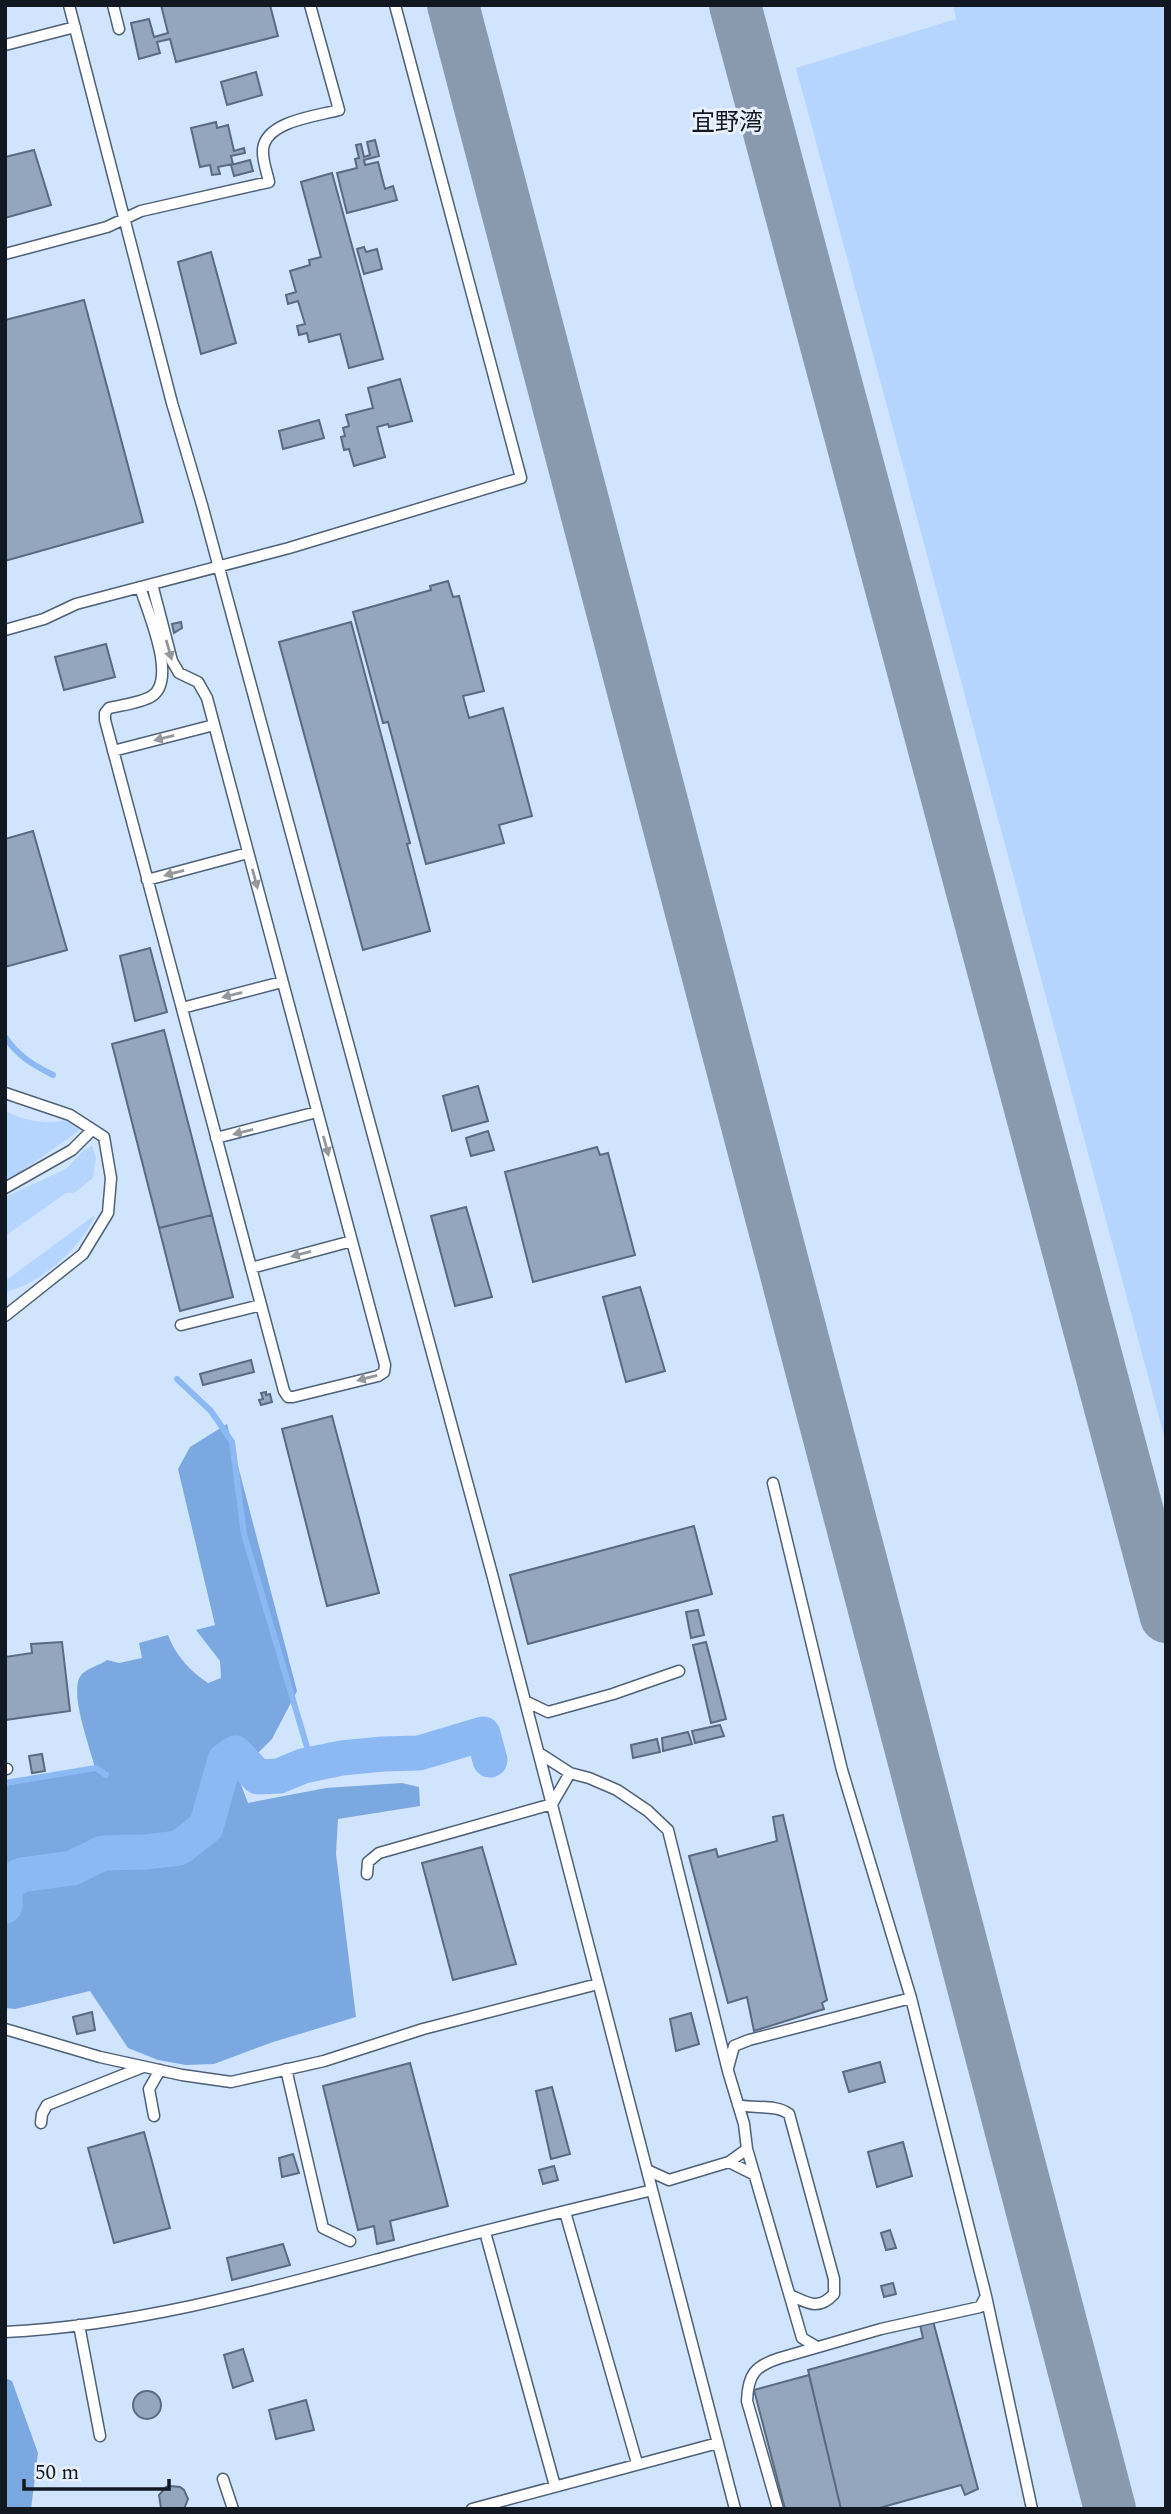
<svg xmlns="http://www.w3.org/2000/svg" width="1171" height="2514" viewBox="0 0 1171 2514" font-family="Spectral,'Noto Sans JP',serif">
<rect width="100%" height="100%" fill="#d0e4fe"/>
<path fill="#b6d5fe" d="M 953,5 L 1166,5 L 1166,1443 L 796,68 L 956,19 Z
M 5,1110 C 21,1121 49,1125 67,1120 L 80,1130 L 18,1174 L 5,1180 Z
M 92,1146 L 96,1158 L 93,1178 L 74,1193 L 66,1193 L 5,1236 L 5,1197 L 66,1169 L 84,1150 Z
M 95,1215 C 82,1248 40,1284 5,1292 L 5,1281 Z"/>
<path fill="#7ca8e1" d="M 227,1424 L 297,1691 L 272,1739 L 237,1774 L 248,1803 L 326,1788 L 402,1783 L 419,1787 L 420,1806 L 338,1819 L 336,1854 L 356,2017 L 273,2042 L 214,2064 L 186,2065 L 158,2060 L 128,2048 L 90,1991 L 15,2009 L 5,2008 L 5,1786 L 95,1768 C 91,1749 66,1687 83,1673 C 89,1668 100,1665 107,1660 L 119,1663 L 142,1658 L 139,1643 L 168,1635 C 175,1655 191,1672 208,1683 L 221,1678 L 220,1661 L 196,1630 L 215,1625 L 178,1469 L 190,1447 Z
M 5,2378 L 12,2381 L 38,2453 L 31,2509 L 5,2509 Z"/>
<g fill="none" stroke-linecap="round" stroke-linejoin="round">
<path stroke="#8cb9f3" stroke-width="6" d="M 5,1037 C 18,1056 33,1065 53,1075
M 177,1379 L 211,1411 L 232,1442 L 244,1534 L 312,1764
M 5,1783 L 96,1768 L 106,1775"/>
<path stroke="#8cb9f3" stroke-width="35" d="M 5,1906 L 6,1885 L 21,1875 L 72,1868 L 103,1853 L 145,1852 L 179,1848 L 206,1827 L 225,1760 L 235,1753 L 258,1777 L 279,1776 L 303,1766 L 342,1758 L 383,1754 L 419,1753 L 483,1734 L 490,1760"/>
<path stroke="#8a9aae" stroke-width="52" d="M 453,5 L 1110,2509
M 735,5 L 1166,1617"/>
</g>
<path fill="#93a6be" stroke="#596a81" stroke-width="2" d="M 161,5 L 270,5 L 278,36 L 176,62 L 170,39 L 157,42 L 160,53 L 139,59 L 131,23 L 149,19 L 154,37 L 168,33 Z
M 256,72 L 262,95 L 227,105 L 221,82 Z
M 216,122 L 217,128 L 228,125 L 234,151 L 244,148 L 245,153 L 231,156 L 233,164 L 218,167 L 220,174 L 212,175 L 210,165 L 200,167 L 191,128 Z
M 375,140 L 379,156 L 364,160 L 365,165 L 378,162 L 385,189 L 393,186 L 397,200 L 347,213 L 337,173 L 357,168 L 355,159 L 359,158 L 356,145 L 361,144 L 364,157 L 370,155 L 367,142 Z
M 34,150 L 51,205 L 5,218 L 5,157 Z
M 250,160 L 253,171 L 234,176 L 231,165 Z
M 332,173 L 383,359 L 349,368 L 340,334 L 309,342 L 307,333 L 299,335 L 297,326 L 305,324 L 298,301 L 288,304 L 286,295 L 296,292 L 290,271 L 310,265 L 309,260 L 321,257 L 301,182 Z
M 364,247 L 366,252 L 377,249 L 382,269 L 364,274 L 357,249 Z
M 211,252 L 236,343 L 201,354 L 178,262 Z
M 84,300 L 143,522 L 5,561 L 5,320 Z
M 400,379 L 412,421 L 389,427 L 388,424 L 377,427 L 385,457 L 354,466 L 349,449 L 344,450 L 341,437 L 345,436 L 343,428 L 349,426 L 346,415 L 373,408 L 368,388 Z
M 319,420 L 324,438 L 283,449 L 279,431 Z
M 448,581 L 453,597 L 459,596 L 484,691 L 463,696 L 469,718 L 503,708 L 532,816 L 499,825 L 504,843 L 426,864 L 388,722 L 383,723 L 353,612 L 431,590 L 430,586 Z
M 181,622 L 182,628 L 174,633 L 172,624 Z
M 351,622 L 410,843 L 407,844 L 430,931 L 363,950 L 279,642 Z
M 106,644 L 115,677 L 64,690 L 55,657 Z
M 33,831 L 67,950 L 5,967 L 5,839 Z
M 150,948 L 167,1012 L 135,1021 L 120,956 Z
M 164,1030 L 212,1215 L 159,1228 L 112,1044 Z
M 478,1086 L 488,1121 L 452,1131 L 443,1096 Z
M 488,1131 L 494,1150 L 471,1156 L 466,1138 Z
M 597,1147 L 600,1155 L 608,1153 L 635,1255 L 533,1282 L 505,1172 Z
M 466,1207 L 492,1297 L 455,1306 L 431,1216 Z
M 212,1215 L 233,1297 L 180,1311 L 159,1228 Z
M 640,1287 L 665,1371 L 626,1382 L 603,1297 Z
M 251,1360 L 254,1372 L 203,1385 L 200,1374 Z
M 266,1392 L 266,1395 L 270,1394 L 272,1402 L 261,1405 L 259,1400 L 263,1399 L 261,1393 Z
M 332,1416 L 379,1593 L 327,1606 L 282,1429 Z
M 694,1526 L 712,1594 L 528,1644 L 510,1575 Z
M 698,1610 L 704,1635 L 691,1638 L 686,1612 Z
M 62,1642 L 70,1711 L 5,1720 L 5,1657 L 32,1653 L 31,1644 Z
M 706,1642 L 726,1719 L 711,1723 L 693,1645 Z
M 720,1725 L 724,1736 L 695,1743 L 692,1731 Z
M 688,1732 L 692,1744 L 663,1751 L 662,1738 Z
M 657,1739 L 660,1752 L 633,1758 L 631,1745 Z
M 42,1754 L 45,1771 L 32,1773 L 29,1756 Z
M 783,1815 L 827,2000 L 822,2003 L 824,2009 L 754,2031 L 747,1997 L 728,2003 L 689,1856 L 716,1849 L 718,1857 L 777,1841 L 773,1817 Z
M 482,1847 L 516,1964 L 453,1980 L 422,1863 Z
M 92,2012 L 95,2030 L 77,2034 L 73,2017 Z
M 691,2013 L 699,2044 L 676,2051 L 670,2019 Z
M 880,2062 L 885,2082 L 849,2092 L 843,2072 Z
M 410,2063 L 448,2206 L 390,2221 L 394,2240 L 377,2244 L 374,2226 L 358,2230 L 323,2086 Z
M 552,2087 L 570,2154 L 551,2159 L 536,2091 Z
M 144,2132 L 170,2228 L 114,2243 L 88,2148 Z
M 903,2142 L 912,2176 L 877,2187 L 868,2152 Z
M 293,2154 L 299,2173 L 282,2177 L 279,2158 Z
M 554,2166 L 558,2180 L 543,2184 L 539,2170 Z
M 890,2230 L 896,2248 L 886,2250 L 881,2233 Z
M 283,2244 L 290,2265 L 232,2280 L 227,2258 Z
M 893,2283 L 896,2294 L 884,2297 L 881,2286 Z
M 933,2321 L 978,2489 L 965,2495 L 961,2485 L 876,2509 L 841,2509 L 808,2370 L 923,2338 L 920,2325 Z
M 243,2349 L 253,2381 L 233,2388 L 224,2355 Z
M 809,2375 L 841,2509 L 785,2509 L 754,2390 Z
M133 2405a14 14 0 1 1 28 0a14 14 0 1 1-28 0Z
M 306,2400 L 314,2430 L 276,2439 L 269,2410 Z
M 170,2486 L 180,2487 L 184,2490 L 188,2499 L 184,2509 L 161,2508 L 159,2495 L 166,2487 Z"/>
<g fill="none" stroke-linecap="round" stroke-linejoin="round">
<defs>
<path id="service" d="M 69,5 L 172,403 L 202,505 L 492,1574 L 735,2509
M 113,5 L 119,29
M 5,45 L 75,27
M 5,254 L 107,227 L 141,211 L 269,182 C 267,172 262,160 263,149 C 266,121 317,116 339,110 L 310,5
M 140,587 C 147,611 178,679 152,696 C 141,703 122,705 109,708 L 105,713 L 105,720 L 284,1391 L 288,1397 L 293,1397 L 378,1376 L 384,1372 L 385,1365 L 207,698 L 198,682 L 179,673 L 172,661 L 152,584
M 5,630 L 44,619 L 76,604 L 289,548 L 521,478 L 395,5
M 113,751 L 214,725
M 147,880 L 248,853
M 182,1008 L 282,982
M 5,1093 L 70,1115 L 104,1137 L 111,1178 L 108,1213 L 83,1254 L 5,1316
M 216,1138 L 317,1112
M 5,1188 L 72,1150 L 92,1130
M 251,1268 L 352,1241
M 181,1325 L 261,1305
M 773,1483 L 842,1770 L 911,1998 L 986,2296 L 1032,2509
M 525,1701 L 548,1712 L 613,1694 L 679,1671
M 539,1753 L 570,1773 L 589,1778 L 617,1790 L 648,1811 L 668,1830 L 728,2071 L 744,2124 L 747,2149 L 802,2338 L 817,2347
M 5,1769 L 7,1769
M 367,1874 L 368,1862 L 379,1853 L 552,1804 L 570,1773
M 5,2029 L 100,2057 L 182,2075 L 231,2082 L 324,2061 L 423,2029 L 598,1984
M 728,2068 L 734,2046 L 749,2040 L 911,1998
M 286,2069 L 323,2228 L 350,2241
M 738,2105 C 755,2109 776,2104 789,2114 L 834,2279 L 834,2294 C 818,2311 808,2303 790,2295
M 154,2116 L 149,2089 L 160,2070
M 41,2123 L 42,2114 L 47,2105 L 143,2067
M 729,2162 L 755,2175
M 647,2170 L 669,2180 L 729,2162 L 747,2149
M 565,2212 L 637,2463
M 485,2232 L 555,2486
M 79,2325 L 100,2436
M 5,2332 C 146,2325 284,2284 420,2248 C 497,2227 575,2209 652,2190
M 223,2479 L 233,2509
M 472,2509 L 718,2443
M 778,2509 L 747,2401 C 748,2374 755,2366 780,2358 L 881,2329 L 980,2307 L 986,2296"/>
</defs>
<use href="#service" stroke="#4f6077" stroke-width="13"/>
<use href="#service" stroke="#fff" stroke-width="10"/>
</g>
<defs><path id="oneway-solid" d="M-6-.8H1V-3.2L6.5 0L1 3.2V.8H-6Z" transform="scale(1.75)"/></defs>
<g fill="#94979b">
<use href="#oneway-solid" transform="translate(169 650) rotate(74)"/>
<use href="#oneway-solid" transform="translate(164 738) rotate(166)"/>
<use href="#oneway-solid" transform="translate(174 873) rotate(165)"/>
<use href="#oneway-solid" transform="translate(255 879) rotate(75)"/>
<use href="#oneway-solid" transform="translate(232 995) rotate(166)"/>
<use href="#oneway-solid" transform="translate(243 1132) rotate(166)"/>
<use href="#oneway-solid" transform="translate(326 1146) rotate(75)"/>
<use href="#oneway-solid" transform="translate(301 1254) rotate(165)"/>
<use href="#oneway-solid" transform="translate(367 1378) rotate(165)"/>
</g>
<g text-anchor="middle" stroke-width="6" stroke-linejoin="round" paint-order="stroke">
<g font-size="24" fill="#111821" stroke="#e8f0fb">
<text x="727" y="130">宜野湾</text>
</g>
</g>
<rect width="1171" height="2514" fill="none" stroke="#111821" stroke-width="14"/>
<path d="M24 2479v10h145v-10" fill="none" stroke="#111821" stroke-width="3.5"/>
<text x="35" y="2479" font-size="21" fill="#111821" stroke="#e8f0fb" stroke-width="5" paint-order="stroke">50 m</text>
</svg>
